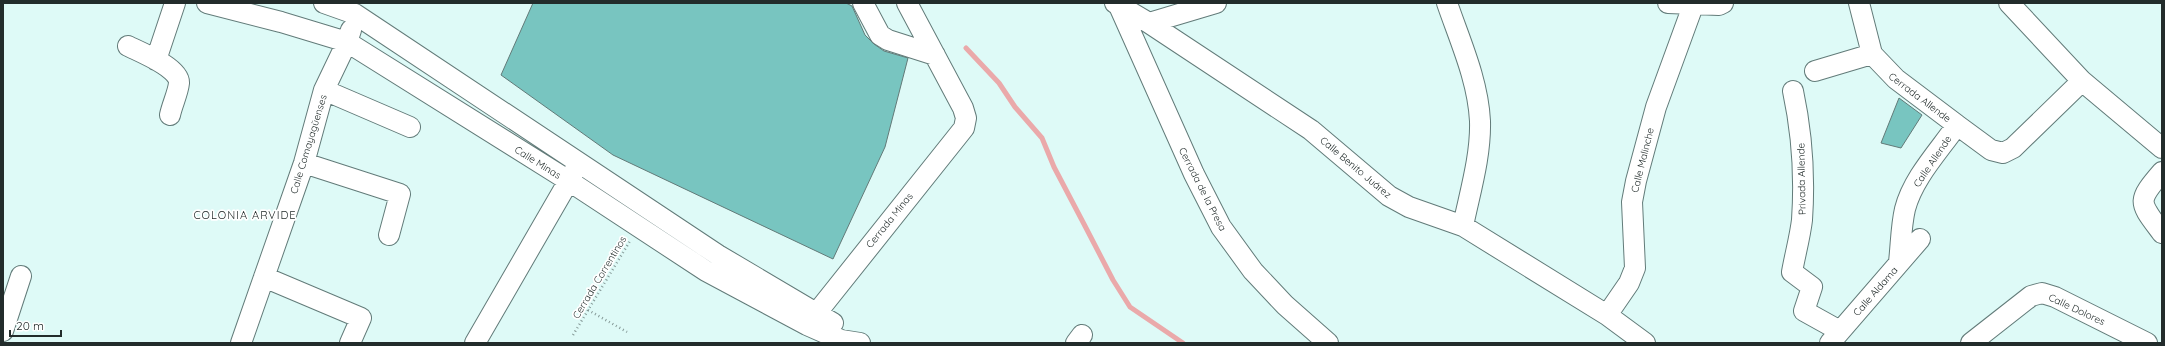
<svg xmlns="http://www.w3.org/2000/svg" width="2165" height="346" viewBox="0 0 2165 346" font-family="Quicksand,sans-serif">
<rect width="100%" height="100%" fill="#defaf7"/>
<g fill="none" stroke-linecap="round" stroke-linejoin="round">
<path stroke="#eaa9aa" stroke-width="5" d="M 966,48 L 999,83 L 1015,107 L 1042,138 L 1054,167 L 1085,226 L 1113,280 L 1130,307 L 1183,343"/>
</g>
<path fill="#78c5c0" stroke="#627a78" d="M 533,3 L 846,3 L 852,6 L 865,35 L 874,44 L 884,51 L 908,58 L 885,147 L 833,259 L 613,155 L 501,75 Z
M 1899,98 L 1922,115 L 1901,148 L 1881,143 Z"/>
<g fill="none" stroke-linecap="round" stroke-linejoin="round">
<defs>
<path id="minor" d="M 207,3 L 281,22 L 347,42 L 569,181 L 706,271 L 807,325 L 841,340 L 860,343
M 324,3 L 355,14 L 718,255 L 833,323
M 863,3 L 880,35 L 888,40 L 935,55
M 1115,3 L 1149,23 L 1311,130 L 1389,196 L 1409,207 L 1463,226 L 1607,315 L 1645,343
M 1447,3 C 1460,41 1478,80 1480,121 C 1481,156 1470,192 1463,226
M 1668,3 L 1719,5 L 1723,3
M 1859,3 L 1872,54 L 1896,79 L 1957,125
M 2009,3 L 2082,81 L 2162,148
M 1119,6 L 1194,174 L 1221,227 L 1253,271 L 1285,305 L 1328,343
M 1149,23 L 1216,3
M 128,46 C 140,52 180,68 179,83 C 178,93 172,105 170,115
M 156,60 L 175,3
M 1815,71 L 1872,54
M 324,90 L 410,127
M 1793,91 C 1802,133 1805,176 1802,220 C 1800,237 1795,255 1792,272 L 1812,287 L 1804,311 L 1840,331
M 304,163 L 400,194 L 389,235
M 2162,172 C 2136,202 2139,202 2162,233
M 1899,262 C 1901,245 1901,226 1905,209 C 1913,178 1939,151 1957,125 L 1991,150 L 2003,153 L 2013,148 L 2082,81
M 264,277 L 361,318 L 350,343
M 1607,315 L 1629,283 L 1635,268 L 1632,202 L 1636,181 L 1656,107 L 1694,3
M 807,325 L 964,128 L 966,118 L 963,108 L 907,3
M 3,331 L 21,276
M 241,343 L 304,163 L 324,90 L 347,42 L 351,30
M 475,343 L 575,170
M 1076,343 L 1082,335
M 1830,343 L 1920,239
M 1971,343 L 2031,296 L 2042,293 L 2055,297 L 2147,343"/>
</defs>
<use href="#minor" stroke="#627b79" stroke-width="22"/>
<path stroke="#859997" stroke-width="2.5" stroke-dasharray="1 3" stroke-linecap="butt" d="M 588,310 L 627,332
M 573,335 L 630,241"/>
<use href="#minor" stroke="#fff" stroke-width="20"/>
</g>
<g text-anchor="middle" stroke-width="3.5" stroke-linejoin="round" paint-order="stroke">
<g font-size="10" fill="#222c2b" stroke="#fff">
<text transform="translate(1920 97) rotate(37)" y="4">Cerrada Allende</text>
<text transform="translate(308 144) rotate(-73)" y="4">Calle Comayagüenses</text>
<text transform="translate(1642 160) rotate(-76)" y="4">Calle Malinche</text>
<text transform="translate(1932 161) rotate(-56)" y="4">Calle Allende</text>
<text transform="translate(538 162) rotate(32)" y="4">Calle Minas</text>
<text transform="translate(1356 167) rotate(40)" y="4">Calle Benito Juárez</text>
<text transform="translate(1801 179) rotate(-91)" y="4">Privada Allende</text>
<text transform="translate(1203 189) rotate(63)" y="4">Cerrada de la Presa</text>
<text transform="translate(889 220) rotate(-51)" y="4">Cerrada Minas</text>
<text transform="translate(599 277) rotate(-59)" y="4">Cerrada Correntinos</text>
<text transform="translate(1875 291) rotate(-49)" y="4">Calle Aldama</text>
<text transform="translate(2077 309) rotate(25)" y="4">Calle Dolores</text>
</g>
<g font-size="11" letter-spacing="1" fill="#222c2b" stroke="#fff">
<text x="245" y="219">COLONIA ARVIDE</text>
</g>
</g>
<rect width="2165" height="346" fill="none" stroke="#222c2b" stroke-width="8"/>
<path d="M10 330v6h51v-6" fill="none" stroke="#222c2b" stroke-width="2"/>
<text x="16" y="330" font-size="12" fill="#222c2b" stroke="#ffffff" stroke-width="3" paint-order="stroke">20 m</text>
</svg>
